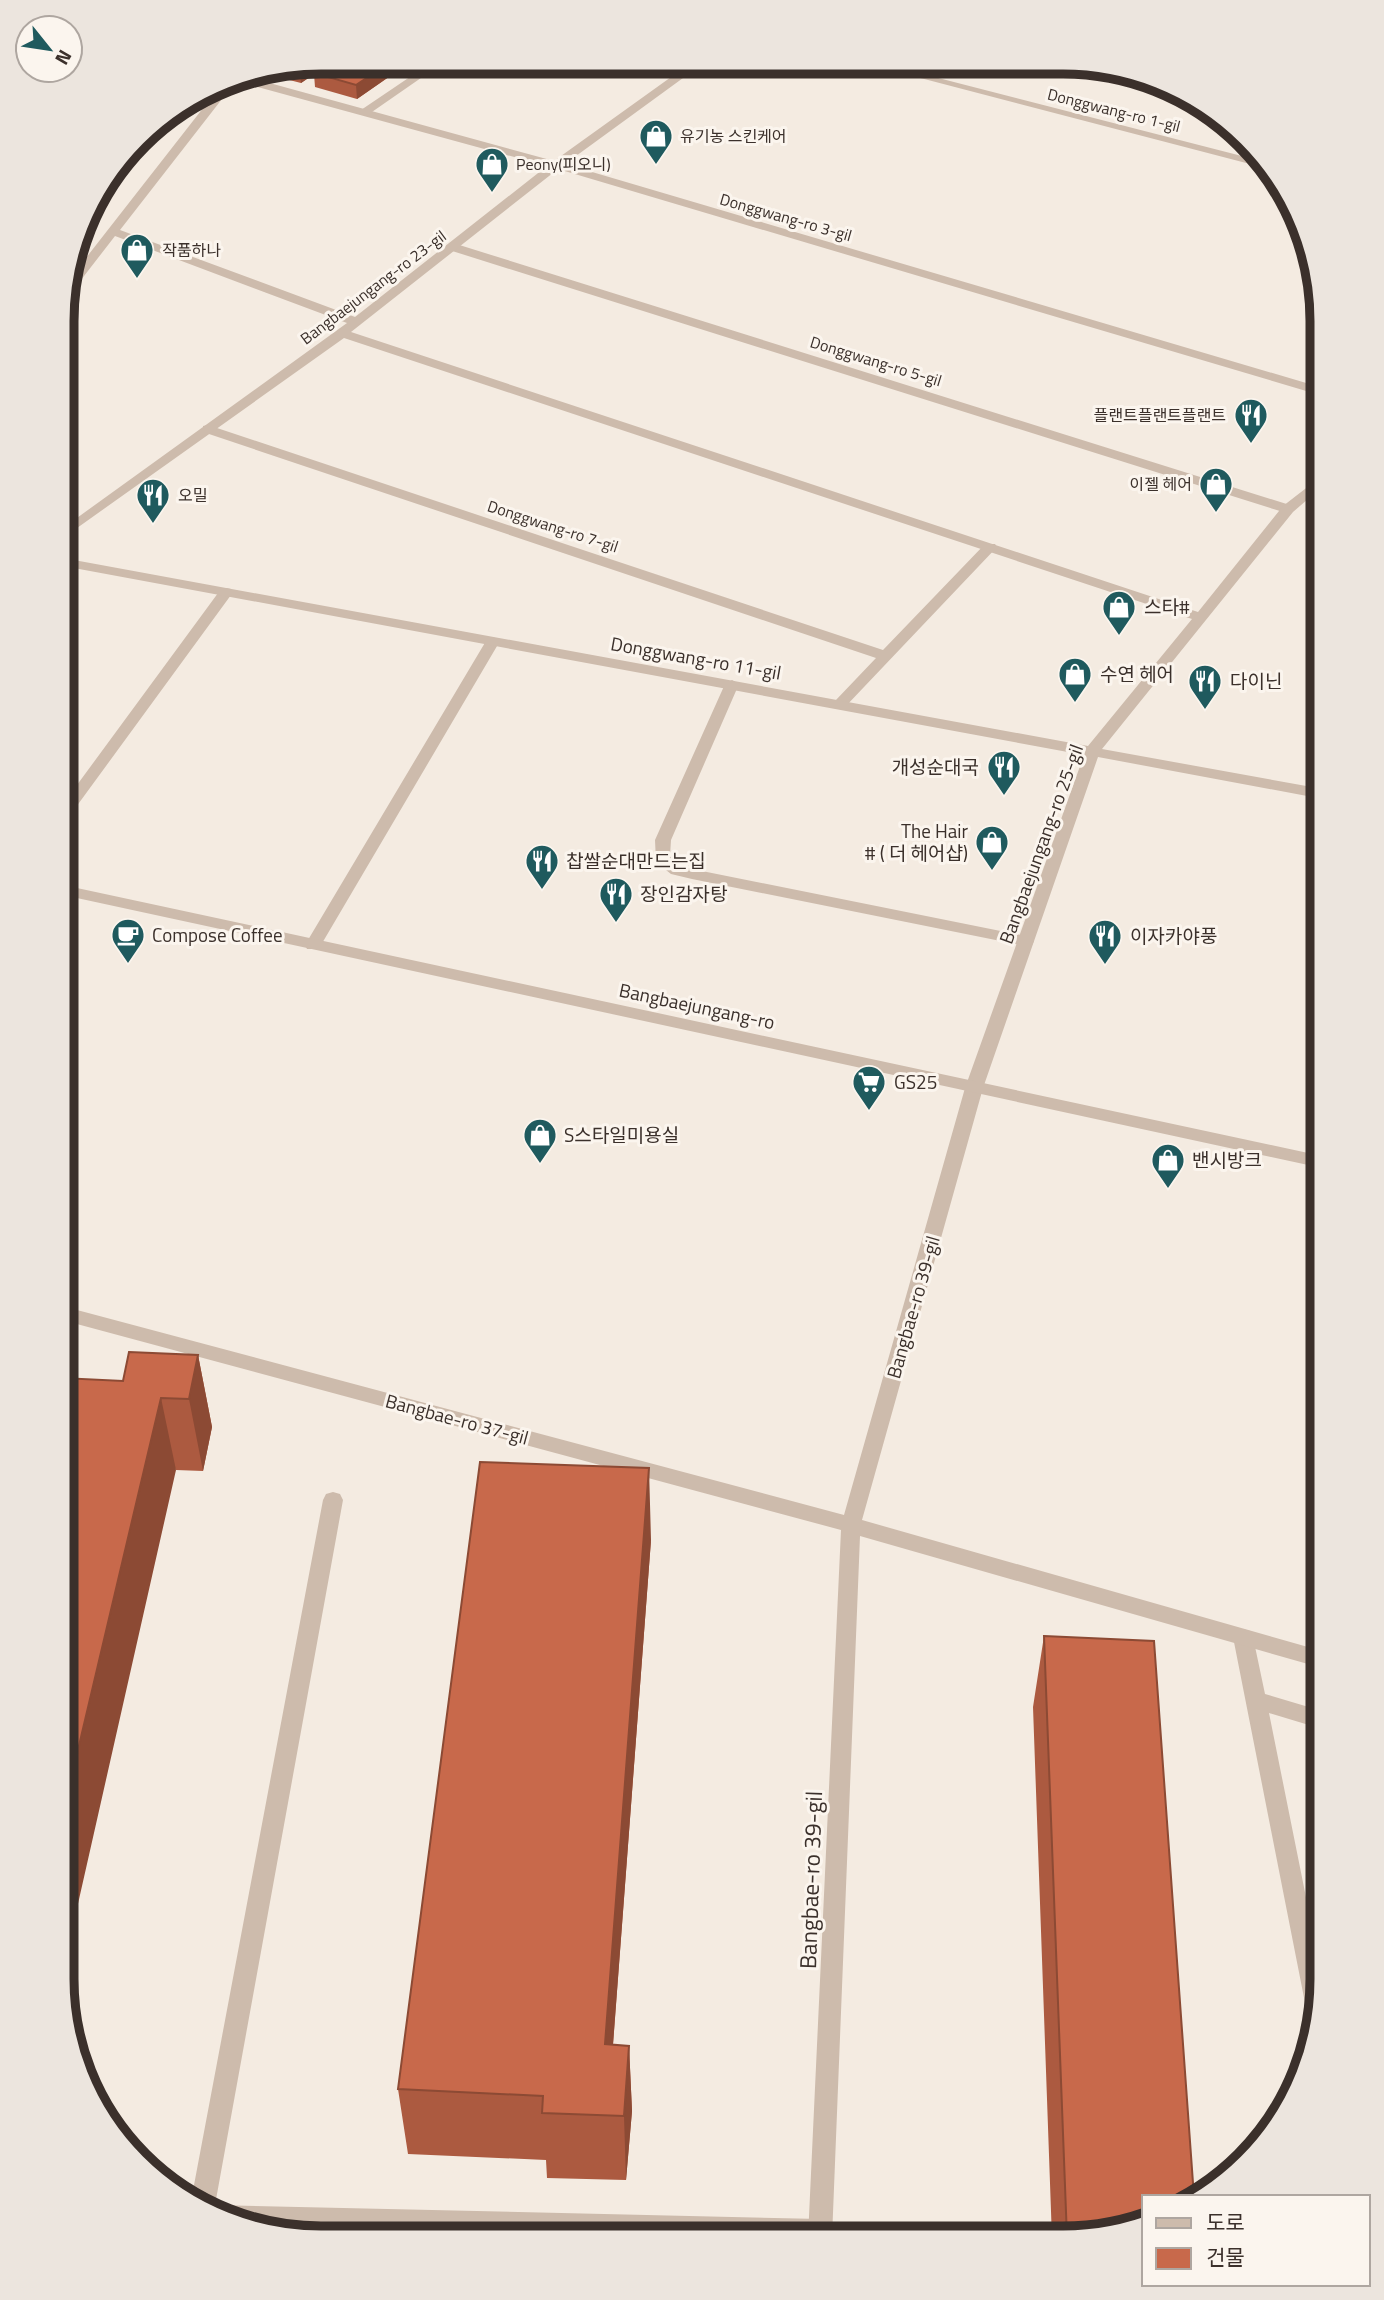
<svg xmlns="http://www.w3.org/2000/svg" width="1384" height="2300" viewBox="0 0 1384 2300" font-family="'Titillium Web','Noto Sans KR',sans-serif">
<rect width="100%" height="100%" fill="#f4ebe1"/>
<g fill="none" stroke-linecap="round" stroke-linejoin="round">
<path fill="#cdbbac" fill-rule="evenodd" d="M 432,62 L 444,62 L 369,114 L 361,114 L 361,110 Z
M 453,243 L 1293,506 L 1295,509 L 1288,513 L 1283,512 L 449,250 L 447,247 Z
M 208,425 L 883,650 L 985,544 L 995,544 L 997,547 L 845,707 L 835,707 L 833,704 L 835,701 L 876,658 L 203,432 L 203,426 Z
M 226,588 L 231,589 L 231,595 L 68,818 L 63,820 L 63,804 L 221,589 Z
M 493,637 L 500,641 L 321,945 L 319,949 L 307,949 L 305,945 L 486,641 Z
M 732,680 L 739,684 L 671,840 L 670,856 L 683,866 L 692,869 L 1026,936 L 1034,941 L 1032,945 L 1026,946 L 692,879 L 671,874 L 656,862 L 655,840 L 725,684 Z
M 333,1492 L 340,1494 L 343,1500 L 215,2205 L 821,2219 L 830,2223 L 833,2231 L 830,2238 L 610,2237 L 258,2229 L 222,2219 L 191,2201 L 323,1500 L 326,1494 Z
M 1243,1629 L 1250,1631 L 1253,1637 L 1265,1694 L 1322,1711 L 1322,1729 L 1269,1713 L 1322,1977 L 1322,1996 L 1316,2023 L 1310,2020 L 1307,2013 L 1233,1637 L 1236,1631 Z"/>
<path fill="#cdbbac" fill-rule="evenodd" d="M 692,62 L 705,62 L 565,164 L 1323,388 L 1323,396 L 558,169 L 351,332 L 1198,612 L 1283,506 L 1323,475 L 1323,486 L 1293,512 L 1102,749 L 1323,789 L 1323,799 L 1098,757 L 983,1088 L 862,1520 L 1322,1651 L 1322,1668 L 860,1536 L 832,2238 L 808,2238 L 841,1530 L 62,1320 L 62,1306 L 844,1515 L 965,1088 L 1084,755 L 63,566 L 63,558 L 1088,746 L 1192,619 L 344,338 L 63,538 L 63,528 L 347,323 L 115,236 L 67,298 L 63,299 L 64,286 L 225,80 L 244,76 L 554,161 ZM 236,81 L 547,166 L 355,317 L 120,230 Z
M 863,63 L 880,63 L 1269,163 L 1273,170 Z"/>
<path fill="#cdbbac" fill-rule="evenodd" d="M 63,885 L 1322,1156 L 1322,1168 L 63,895 Z"/>
</g>
<path fill="#ac5a40" d="M 321,61 L 392,61 L 393,74 L 357,99 L 315,87 L 314,74 L 301,83 L 262,73 Z
M 198,1355 L 212,1427 L 203,1471 L 176,1470 L 123,1381 Z
M 651,1540 L 613,2045 L 629,2046 L 632,2111 L 626,2180 L 547,2178 L 546,2160 L 408,2154 L 398,2089 Z
M 1044,1636 L 1144,2223 L 1063,2239 L 1052,2239 L 1033,1707 Z"/>
<path fill="#8c4a34" d="M 321,61 L 334,61 L 301,83 L 299,66 Z
M 392,61 L 393,74 L 357,99 L 356,85 Z
M 198,1355 L 212,1427 L 203,1471 L 189,1399 Z
M 161,1398 L 176,1470 L 61,1979 L 61,1822 Z
M 649,1468 L 651,1540 L 608,2110 L 605,2044 Z
M 629,2046 L 632,2111 L 626,2180 L 624,2116 Z"/>
<path fill="#c8694b" stroke="#8c4a34" stroke-width="2" d="M 333,61 L 392,61 L 356,85 L 314,73 Z
M 129,1352 L 198,1355 L 189,1399 L 161,1398 L 61,1822 L 62,1378 L 123,1381 Z
M 480,1462 L 649,1468 L 605,2044 L 629,2046 L 624,2116 L 542,2113 L 543,2096 L 398,2089 Z
M 1044,1636 L 1154,1641 L 1194,2197 L 1144,2197 L 1144,2223 L 1067,2238 Z"/>
<defs>
<symbol id="shop-pin" viewBox="-11 -11 22 30"><path d="M0 17L-7.5 6A9.5 9.5 0 1 1 7.5 6Z" fill="#1f5a5e" stroke="#fbf5ee"/><path d="M-5-2.5h2.3a2.7 3.5 0 0 1 5.4 0H5L5.5 6h-11ZM-1.5-2.5h3a1.5 2.3 0 0 0-3 0Z" fill="#fff"/></symbol>
<symbol id="restaurant-pin" viewBox="-11 -11 22 30"><path d="M0 17L-7.5 6A9.5 9.5 0 1 1 7.5 6Z" fill="#1f5a5e" stroke="#fbf5ee"/><path d="M-5-6h1v4h1v-4h1v4h1v-4h1v5L-1.5 .5V6h-2V.5L-5-1ZM5-6V6H3V1.5H1.5Q1.5-4 5-6Z" fill="#fff"/></symbol>
<symbol id="cafe-pin" viewBox="-11 -11 22 30"><path d="M0 17L-7.5 6A9.5 9.5 0 1 1 7.5 6Z" fill="#1f5a5e" stroke="#fbf5ee"/><path d="M-5.5-4.5H6V0H3Q3 3.5 0 3.5H-2.5Q-5.5 3.5-5.5 0ZM3-3.2v2h1.7v-2ZM-6 4.5H4V6H-6Z" fill="#fff"/></symbol>
<symbol id="supermarket-pin" viewBox="-11 -11 22 30"><path d="M0 17L-7.5 6A9.5 9.5 0 1 1 7.5 6Z" fill="#1f5a5e" stroke="#fbf5ee"/><path d="M-6-5.5h2.5l.6 2H6L4.5 2H-2.5L-4.4-4H-6ZM-1.5 3.2a1.3 1.3 0 1 0 .1 0ZM3 3.2a1.3 1.3 0 1 0 .1 0Z" fill="#fff"/></symbol>
</defs>
<g fill-rule="evenodd">
<use href="#shop-pin" x="637" y="117" width="38" height="52"/>
<use href="#shop-pin" x="473" y="145" width="38" height="52"/>
<use href="#shop-pin" x="118" y="231" width="38" height="52"/>
<use href="#restaurant-pin" x="1232" y="396" width="38" height="52"/>
<use href="#shop-pin" x="1197" y="465" width="38" height="52"/>
<use href="#restaurant-pin" x="134" y="476" width="38" height="52"/>
<use href="#shop-pin" x="1100" y="588" width="38" height="52"/>
<use href="#shop-pin" x="1056" y="655" width="38" height="52"/>
<use href="#restaurant-pin" x="1186" y="662" width="38" height="52"/>
<use href="#restaurant-pin" x="985" y="748" width="38" height="52"/>
<use href="#shop-pin" x="973" y="823" width="38" height="52"/>
<use href="#restaurant-pin" x="523" y="842" width="38" height="52"/>
<use href="#restaurant-pin" x="597" y="875" width="38" height="52"/>
<use href="#cafe-pin" x="109" y="916" width="38" height="52"/>
<use href="#restaurant-pin" x="1086" y="917" width="38" height="52"/>
<use href="#supermarket-pin" x="850" y="1063" width="38" height="52"/>
<use href="#shop-pin" x="521" y="1116" width="38" height="52"/>
<use href="#shop-pin" x="1149" y="1141" width="38" height="52"/>
</g>
<g text-anchor="middle" stroke-width="6" stroke-linejoin="round" paint-order="stroke">
<g font-size="16" fill="#3b302b" stroke="#fbf5ee">
<text transform="translate(1114 110) rotate(14)" y="6">Donggwang-ro 1-gil</text>
<text transform="translate(786 217) rotate(16)" y="6">Donggwang-ro 3-gil</text>
<text transform="translate(373 287) rotate(-37)" y="6">Bangbaejungang-ro 23-gil</text>
<text transform="translate(876 361) rotate(17)" y="6">Donggwang-ro 5-gil</text>
<text transform="translate(553 526) rotate(18)" y="6">Donggwang-ro 7-gil</text>
</g>
<g font-size="16" fill="#3b302b" stroke="#fbf5ee" text-anchor="start">
<text x="680" y="142">유기농 스킨케어</text>
<text x="516" y="170">Peony(피오니)</text>
<text x="162" y="256">작품하나</text>
<text x="1226" y="421" text-anchor="end">플랜트플랜트플랜트</text>
<text x="1192" y="490" text-anchor="end">이젤 헤어</text>
<text x="178" y="501">오밀</text>
</g>
<g font-size="19" fill="#3b302b" stroke="#fbf5ee" text-anchor="start">
<text x="1144" y="614">스타#</text>
<text x="1100" y="681">수연 헤어</text>
<text x="1230" y="688">다이닌</text>
<text x="979" y="774" text-anchor="end">개성순대국</text>
<text x="968" y="838" text-anchor="end">The Hair<tspan x="968" dy="22"># ( 더 헤어샵)</tspan></text>
<text x="566" y="868">찹쌀순대만드는집</text>
<text x="640" y="901">장인감자탕</text>
<text x="152" y="942">Compose Coffee</text>
<text x="1130" y="943">이자카야풍</text>
<text x="894" y="1089">GS25</text>
<text x="564" y="1142">S스타일미용실</text>
<text x="1192" y="1167">밴시방크</text>
</g>
<g font-size="19" fill="#3b302b" stroke="#fbf5ee">
<text transform="translate(696 658) rotate(10)" y="7">Donggwang-ro 11-gil</text>
<text transform="translate(1041 844) rotate(-70)" y="7">Bangbaejungang-ro 25-gil</text>
<text transform="translate(697 1006) rotate(12)" y="7">Bangbaejungang-ro</text>
<text transform="translate(913 1307) rotate(-74)" y="7">Bangbae-ro 39-gil</text>
<text transform="translate(457 1419) rotate(15)" y="7">Bangbae-ro 37-gil</text>
</g>
<g font-size="23" fill="#3b302b" stroke="#fbf5ee">
<text transform="translate(811 1880) rotate(-88)" y="8">Bangbae-ro 39-gil</text>
</g>
</g>
<path d="M0 0H1384V2300H0ZM321 74H1063A247 247 0 0 1 1310 321V1979A247 247 0 0 1 1063 2226H321A247 247 0 0 1 74 1979V321A247 247 0 0 1 321 74Z" fill="#ece5de" fill-rule="evenodd"/>
<path fill="none" stroke="#3b302b" stroke-width="9" d="M321 74H1063A247 247 0 0 1 1310 321V1979A247 247 0 0 1 1063 2226H321A247 247 0 0 1 74 1979V321A247 247 0 0 1 321 74Z"/>
<rect x="1142" y="2195" width="228" height="91" fill="#fbf5ee" stroke="#aea6a0" stroke-width="2"/>
<rect x="1156" y="2218" width="35" height="10" fill="#cdbbac" stroke="#aea6a0" stroke-width="2"/>
<text x="1206" y="2230" font-size="21" fill="#3b302b">도로</text>
<rect x="1156" y="2248" width="35" height="21" fill="#c8694b" stroke="#aea6a0" stroke-width="2"/>
<text x="1206" y="2265" font-size="21" fill="#3b302b">건물</text>
<g transform="translate(49 49) rotate(120)"><circle r="33" fill="#fbf5ee" stroke="#aea6a0" stroke-width="2"/>
<path d="M0-5L12 26L0 18L-12 26Z" fill="#1f5a5e"/>
<text y="-10" font-size="19" font-weight="bold" text-anchor="middle" fill="#3b302b">N</text>
</g>
</svg>
